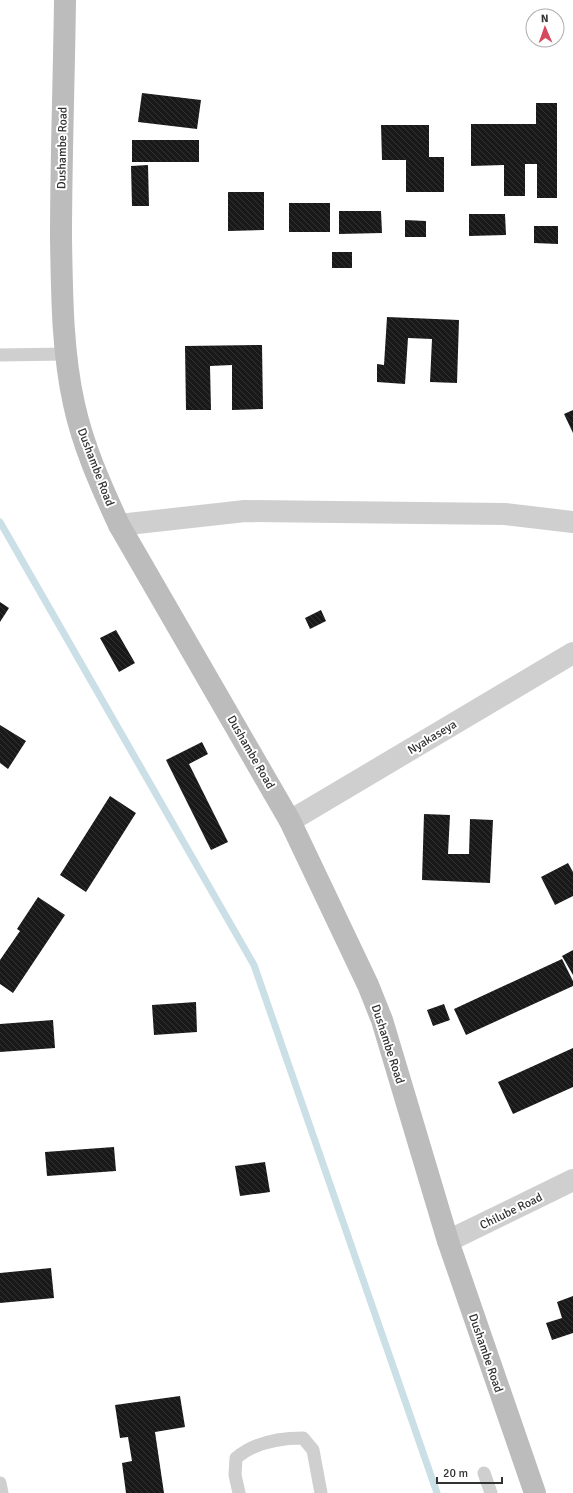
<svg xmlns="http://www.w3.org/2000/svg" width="573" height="1493" viewBox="0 0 573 1493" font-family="Signika,sans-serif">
<defs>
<pattern id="building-back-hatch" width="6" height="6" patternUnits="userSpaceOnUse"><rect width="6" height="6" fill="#191919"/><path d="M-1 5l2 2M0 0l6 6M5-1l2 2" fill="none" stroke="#323232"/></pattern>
</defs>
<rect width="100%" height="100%" fill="#fff"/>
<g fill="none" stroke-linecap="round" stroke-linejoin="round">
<path stroke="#cbdfe6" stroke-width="7" d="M 0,522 L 254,965 L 437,1493"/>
</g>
<path fill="url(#building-back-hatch)" d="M 142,93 L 201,100 L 197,129 L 138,122 Z
M 536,103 L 557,103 L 557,198 L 537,198 L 537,164 L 525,164 L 525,196 L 504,196 L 504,165 L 471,166 L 471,124 L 536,124 Z
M 381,125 L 429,125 L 429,157 L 444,157 L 444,192 L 406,192 L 406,160 L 382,160 Z
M 132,140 L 199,140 L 199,162 L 132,162 Z
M 148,165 L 149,206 L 132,206 L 131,166 Z
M 228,192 L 264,192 L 264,230 L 228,231 Z
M 289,203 L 330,203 L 330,232 L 289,232 Z
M 339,211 L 381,211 L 382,233 L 339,234 Z
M 469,214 L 505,214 L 506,235 L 469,236 Z
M 405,220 L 426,221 L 426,237 L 405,237 Z
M 534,226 L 558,226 L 558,244 L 534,243 Z
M 332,252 L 352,252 L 352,268 L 332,268 Z
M 387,317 L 459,320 L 457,383 L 430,382 L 432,339 L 408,338 L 405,384 L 377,382 L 377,364 L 384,365 Z
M 262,345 L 263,409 L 232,410 L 232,365 L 210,366 L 211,410 L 186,410 L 185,346 Z
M 573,410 L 573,433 L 564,414 Z
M 0,602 L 9,608 L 0,622 Z
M 321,610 L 326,621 L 310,629 L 305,618 Z
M 116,630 L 135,663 L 119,672 L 100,638 Z
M 0,725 L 26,741 L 8,769 L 0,763 Z
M 202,742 L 208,754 L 189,764 L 228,842 L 211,850 L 166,760 Z
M 110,796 L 136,813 L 86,892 L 60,875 Z
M 424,814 L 450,815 L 448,854 L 469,854 L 470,819 L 493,820 L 490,883 L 422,880 Z
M 568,863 L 573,872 L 573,896 L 555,905 L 541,877 Z
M 38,897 L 65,915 L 13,993 L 0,984 L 0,960 L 20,931 L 17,929 Z
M 573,950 L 573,975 L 562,956 Z
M 562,959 L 573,981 L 573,986 L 466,1035 L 454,1009 Z
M 196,1002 L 197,1032 L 154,1035 L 152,1005 Z
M 444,1004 L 450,1020 L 433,1026 L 427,1010 Z
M 53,1020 L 55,1048 L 0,1052 L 0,1024 Z
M 573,1048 L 573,1087 L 513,1114 L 498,1082 Z
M 114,1147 L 116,1171 L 47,1176 L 45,1152 Z
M 265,1162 L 270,1192 L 240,1196 L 235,1166 Z
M 51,1268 L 54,1298 L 0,1303 L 0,1273 Z
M 573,1296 L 573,1333 L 552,1340 L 546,1323 L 562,1318 L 557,1302 Z
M 180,1396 L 185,1427 L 155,1432 L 164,1493 L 126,1493 L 122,1463 L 132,1461 L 128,1437 L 120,1438 L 115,1405 Z"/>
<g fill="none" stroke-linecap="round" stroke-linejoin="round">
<path stroke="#cfcfcf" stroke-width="13" d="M 0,355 L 66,354
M 484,1473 L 491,1493
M 0,1483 L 2,1493
M 239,1493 L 235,1475 L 236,1458 C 255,1442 280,1438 303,1438 L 313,1450 L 321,1493"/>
<path stroke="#cfcfcf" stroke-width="22" d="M 119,525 L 245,511 L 505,514 L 573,522
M 290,821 L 573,653
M 448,1241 L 573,1180"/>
<path stroke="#bcbcbc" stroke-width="22" d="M 65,0 C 64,79 61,159 61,238 C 62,293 62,350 74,404 C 83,446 101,486 119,525 L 290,821 L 368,985 L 382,1020 L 448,1241 L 535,1493"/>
</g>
<g text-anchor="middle" stroke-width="4" stroke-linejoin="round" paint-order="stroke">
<g font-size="12" fill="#323232" stroke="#fff">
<text transform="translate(62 148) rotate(-89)" y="4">Dushambe Road</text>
<text transform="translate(96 467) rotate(69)" y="4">Dushambe Road</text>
<text transform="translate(432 737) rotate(-31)" y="4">Nyakaseya</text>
<text transform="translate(251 752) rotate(60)" y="4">Dushambe Road</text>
<text transform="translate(388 1044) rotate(72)" y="4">Dushambe Road</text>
<text transform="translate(511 1211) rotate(-26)" y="4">Chilube Road</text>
<text transform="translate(486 1353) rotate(71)" y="4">Dushambe Road</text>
</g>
</g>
<g transform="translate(545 28) rotate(358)"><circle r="19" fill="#ffffff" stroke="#adadad"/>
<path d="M0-3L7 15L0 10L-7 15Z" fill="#d4495f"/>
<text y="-6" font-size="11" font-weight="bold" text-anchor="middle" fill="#323232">N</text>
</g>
<path d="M437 1477v6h65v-6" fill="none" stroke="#323232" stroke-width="2"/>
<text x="443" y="1477" font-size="12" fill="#323232" stroke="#ffffff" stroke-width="3" paint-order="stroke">20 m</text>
</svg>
